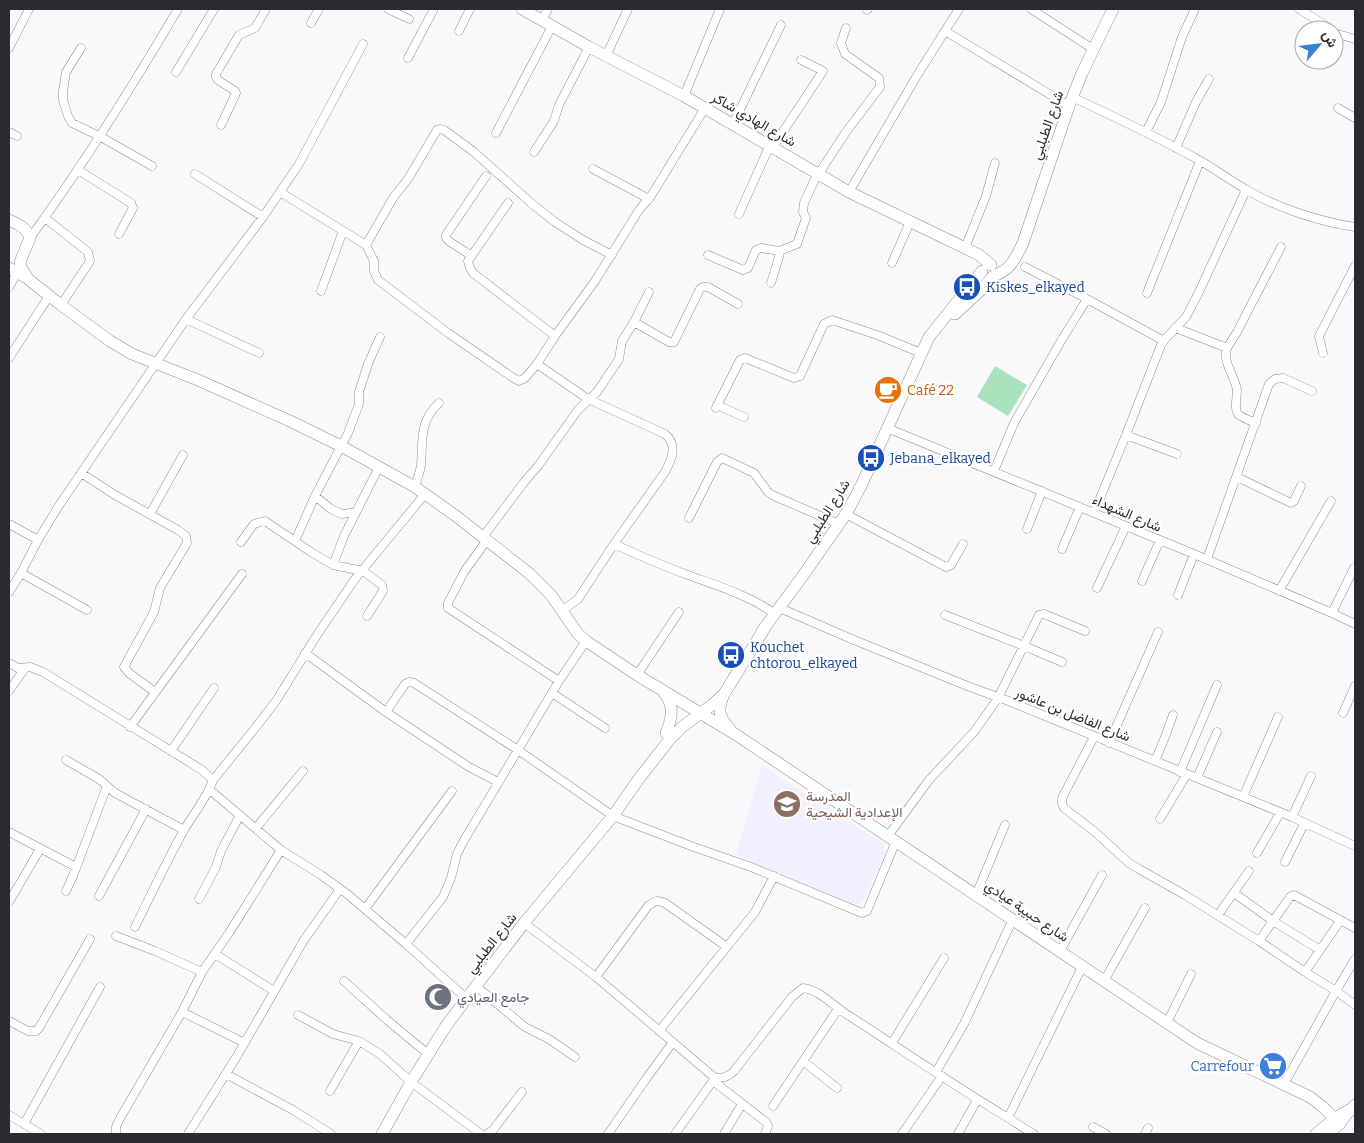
<svg xmlns="http://www.w3.org/2000/svg" width="1364" height="1143" viewBox="0 0 1364 1143" font-family="Bitter,Vazirmatn,serif">
<rect width="100%" height="100%" fill="#f9f9fc"/>
<path fill="#f2f0ff" d="M 762,765 L 883,844 L 885,853 L 863,902 L 855,905 L 851,904 L 736,855 Z"/>
<path fill="#a8e3bd" d="M 995,366 L 1027,385 L 1008,416 L 977,397 Z"/>
<g fill="none" stroke-linecap="round" stroke-linejoin="round">
<defs>
<path id="street" d="M 388,9 L 409,19
M 1031,9 L 1093,49
M 1299,9 L 1325,25 L 1329,30
M 867,10 L 868,9
M 542,20 L 548,9
M 311,23 L 319,9
M 459,31 L 470,9
M 945,31 L 959,9
M 1334,33 L 1355,39
M 9,48 L 29,9
M 81,48 L 66,72 L 63,91 L 63,100 L 68,116 L 72,123 L 101,137 L 152,166
M 606,56 L 628,9
M 408,58 L 434,9
M 176,72 L 214,9
M 684,96 L 720,9
M 1072,97 C 1115,117 1157,137 1199,160 C 1215,169 1231,181 1247,190 C 1277,208 1321,222 1355,227
M 1338,108 L 1355,118
M 733,124 L 781,25
M 221,125 L 236,93 L 235,91 L 218,80 L 216,77 L 216,74 L 239,35 L 255,28 L 266,9
M 9,132 L 17,136
M 1146,132 L 1161,102 L 1182,37 L 1195,9
M 496,133 L 552,26
M 773,147 L 823,71 L 801,60
M 1176,148 L 1196,102 L 1209,79
M 534,152 L 554,121 L 559,105 L 589,47
M 593,169 L 649,199
M 78,170 L 131,203 L 133,208 L 119,234
M 195,174 L 263,217
M 280,192 L 366,245 L 374,261 L 374,271 L 378,280 L 448,333 L 515,379 L 519,381 L 525,378 L 537,364 L 555,336 L 595,281 L 639,210 L 651,196 L 705,108
M 849,192 L 918,74 L 945,31 L 1069,106
M 508,203 L 468,261 L 470,268 L 473,273 L 555,336
M 739,214 L 770,145
M 45,218 L 88,252 L 90,261 L 61,305
M 30,238 C 84,164 132,87 178,9
M 366,245 L 393,198 L 408,179 L 437,130 L 440,129 L 444,130 L 474,152 L 531,203 L 555,222 L 583,240 L 612,255
M 965,248 L 986,196 L 995,163
M 708,255 L 743,270 L 748,268 L 756,250 L 761,248 L 779,251 L 797,244 L 806,218 L 803,212 L 804,203 L 814,181 L 846,132 L 880,87 L 879,78 L 845,54 L 841,43 L 846,28
M 472,256 L 450,242 L 446,238 L 446,235 L 486,176
M 892,263 L 910,222
M 1025,267 L 1087,299
M 771,283 L 779,257 L 779,251
M 9,287 L 17,273
M 321,291 L 343,231
M 1147,293 L 1200,161
M 186,319 L 259,353
M 634,322 L 669,342 L 674,342 L 700,289 L 703,287 L 708,287 L 738,304
M 1176,328 L 1227,348 C 1222,362 1235,376 1237,390 C 1237,396 1234,410 1238,414 C 1242,418 1251,421 1256,423
M 1227,348 L 1237,332 L 1281,247
M 1323,353 L 1319,336 L 1355,266
M 9,358 L 49,296
M 537,364 L 588,399 L 665,434 C 678,445 672,459 665,472 L 614,544 L 578,599 L 562,611
M 717,405 L 744,417
M 716,408 L 740,360 L 745,358 L 794,378 L 800,376 L 824,324 L 832,320 L 877,335 L 921,353
M 887,428 L 1194,554 L 1332,613 L 1355,624
M 1126,435 L 1177,454
M 994,471 L 1014,423 L 1061,341 L 1087,299 L 1164,341
M 81,473 L 115,495 L 178,530 L 186,536 L 187,543 L 160,588 L 154,612 L 124,667 L 129,673 L 155,692
M 1237,477 L 1291,503 L 1294,501 L 1301,486
M 415,487 C 417,480 420,472 421,465 C 423,440 419,421 439,403
M 315,496 L 331,509 L 342,514 L 356,512
M 1094,513 L 1126,435 L 1161,345 L 1166,338 L 1186,317 L 1198,294 L 1246,190
M 150,514 L 183,455
M 846,514 L 874,529 L 946,567 L 951,565 L 963,544
M 689,518 L 717,462 L 722,458 L 754,473 L 768,492 L 772,495 L 839,524
M 9,524 L 38,540 L 58,507 L 186,319 L 263,217 L 299,164 L 363,44
M 1027,529 L 1042,491
M 483,537 L 525,481 L 538,466 L 578,410 L 597,392 L 619,359 L 622,341 L 634,322 L 649,292
M 487,540 L 464,572 L 448,603 L 448,608 L 559,681
M 295,541 L 315,496 L 348,433 L 359,404 L 359,392 L 368,364 L 380,337
M 241,542 L 254,524 L 265,521 L 311,552 L 333,565 L 363,571 L 382,585 L 383,591 L 367,616
M 614,544 C 638,555 663,566 688,575 C 718,586 749,595 775,614
M 1062,549 L 1080,507
M 1207,559 L 1269,384 L 1275,379 L 1283,378 L 1312,391
M 333,565 L 344,536 L 379,467
M 21,573 L 87,610
M 1142,581 L 1160,540
M 1097,588 L 1126,526
M 1279,591 L 1331,501
M 9,592 L 21,573 L 38,540
M 1178,595 L 1194,554
M 780,608 L 854,640 L 970,687 L 1006,700 L 1197,778 L 1292,817 L 1355,846
M 1332,613 L 1354,568
M 945,615 L 1024,646 L 1062,662
M 305,653 L 386,712 L 469,767 L 498,782
M 9,663 L 18,668 L 30,667 L 43,672 L 202,770 L 213,780
M 637,675 L 679,612
M 9,691 L 25,668
M 552,693 L 605,728
M 386,712 L 405,684 L 409,682 L 414,683 L 518,750 L 613,816 L 691,846 L 751,867 L 862,913 L 867,911 L 896,841
M 1343,713 L 1355,686
M 130,727 L 242,574
M 1094,737 L 1062,798 L 1062,804 L 1064,808 L 1095,832 L 1129,863 L 1139,869 L 1185,895 L 1259,941 L 1305,972 L 1336,991 L 1355,1005
M 1109,743 L 1158,632
M 171,751 L 214,688
M 66,760 L 99,779 L 115,793 L 184,830
M 1155,761 L 1165,737 L 1173,715
M 1180,772 L 1217,685
M 1197,778 L 1217,732
M 210,790 L 281,850 L 321,875 L 346,893 L 406,944 L 467,999
M 1243,797 L 1278,717
M 1292,817 L 1311,776
M 1160,819 L 1187,774
M 256,828 L 303,771
M 9,832 L 76,867
M 888,836 L 929,780 L 974,732 L 998,698 L 1039,615 L 1044,614 L 1085,631
M 1257,853 L 1280,813
M 1285,862 L 1304,824
M 66,891 L 73,876 L 107,786
M 1234,893 L 1273,921 L 1320,950
M 976,895 L 1005,825
M 99,896 L 146,809
M 199,899 L 216,867 L 221,851 L 240,815
M 9,902 L 40,849
M 365,909 L 452,791
M 1218,915 L 1249,871
M 524,923 L 596,977 L 715,1078 C 724,1078 728,1077 734,1071 L 792,997 L 803,988 C 821,990 835,1008 851,1017 C 902,1050 953,1085 1005,1116 C 1015,1122 1024,1129 1034,1134
M 135,927 C 151,895 166,862 184,830 C 194,813 207,798 213,780 L 256,727 L 276,701 L 317,635 L 355,579 L 425,494
M 116,936 L 155,951 L 202,972 L 229,933 L 281,850
M 1259,941 L 1290,897 L 1294,895 L 1355,928
M 406,944 L 443,897 L 451,878 L 457,854 L 463,842 L 559,681 L 586,641
M 1060,951 L 1102,875
M 215,954 L 274,991
M 1305,972 L 1340,921
M 596,977 L 648,906 C 655,901 657,899 665,903 L 727,947
M 344,981 L 387,1020 L 428,1054
M 1104,981 L 1145,908
M 476,986 L 525,1027 L 549,1039 L 575,1057
M 182,1012 L 245,1043
M 298,1015 L 333,1034 L 359,1041
M 9,1021 L 28,1031 L 36,1031 L 39,1028 L 90,939
M 1167,1023 L 1191,974
M 659,1031 L 755,912 L 774,876
M 892,1043 L 944,958
M 803,1061 L 837,1088
M 936,1072 L 964,1024 L 1013,919
M 226,1074 L 293,1110 L 331,1134
M 713,1081 L 766,1122 L 768,1126 L 765,1134
M 1284,1084 L 1336,991 L 1355,959
M 330,1091 L 359,1041 L 380,1054 L 411,1082 L 481,1134
M 773,1106 L 838,1009
M 9,1115 L 41,1134
M 1008,1118 L 1082,967
M 24,1124 L 100,987
M 1093,1127 L 1106,1134
M 116,1134 L 116,1127 L 119,1120 L 182,1012 L 202,972
M 188,1134 L 237,1056 L 304,940 L 340,889
M 487,1134 L 493,1130 L 522,1092
M 608,1134 L 646,1079 L 673,1042
M 675,1134 L 715,1078
M 724,1134 L 742,1104
M 902,1134 L 942,1076
M 958,1134 L 977,1100
M 1145,1134 L 1148,1128"/>
<path id="secondary" d="M 522,9 L 589,47 L 684,96 L 849,192 L 965,248 L 979,255 L 991,265
M 9,220 C 18,224 27,228 30,238 L 22,257 L 20,263 L 21,267 L 28,279 L 61,305 L 110,341 L 132,354 L 198,380 L 292,422 L 341,446 L 415,487 L 456,516 L 530,574 L 551,595 L 578,634 L 586,641 L 637,675 L 735,734 L 1197,1043 L 1310,1097 L 1323,1107 L 1340,1124
M 9,268 L 27,278
M 995,275 C 1011,270 1016,257 1023,243 L 1069,106 L 1082,73 L 1113,9
M 955,314 L 981,290 L 992,277
M 762,631 L 802,577 L 846,514 L 861,486 L 929,337 L 982,271
M 664,693 C 675,706 672,718 666,733
M 724,694 C 717,710 719,717 730,729
M 382,1134 L 411,1082 L 446,1026 L 476,986 L 524,923 L 613,816 L 638,780 L 670,739 L 682,727 L 712,705 L 724,694 L 766,626
M 1316,1134 L 1335,1118 L 1349,1110
M 1329,1134 C 1339,1125 1346,1114 1355,1105"/>
</defs>
<use href="#street" stroke="#8d8b9a" stroke-width="9"/>
<use href="#secondary" stroke="#8d8b9a" stroke-width="12"/>
<use href="#street" stroke="#fff" stroke-width="8"/>
<use href="#secondary" stroke="#fff" stroke-width="11"/>
</g>
<defs>
<symbol id="bus-disc" viewBox="-11 -11 22 22"><circle r="9.5" fill="#1a4fb4" stroke="#fff"/><path d="M-5-6H5V4H4V6H2V4H-2V6H-4V4H-5ZM-3.5-4V0h7V-4ZM-3.5 1.2v1.5H-2V1.2ZM2 1.2v1.5H3.5V1.2Z" fill="#fff"/></symbol>
<symbol id="cafe-disc" viewBox="-11 -11 22 22"><circle r="9.5" fill="#e8710a" stroke="#fff"/><path d="M-5.5-4.5H6V0H3Q3 3.5 0 3.5H-2.5Q-5.5 3.5-5.5 0ZM3-3.2v2h1.7v-2ZM-6 4.5H4V6H-6Z" fill="#fff"/></symbol>
<symbol id="school-disc" viewBox="-11 -11 22 22"><circle r="9.5" fill="#8d6e63" stroke="#fff"/><path d="M0-5L7-2L0 1L-7-2ZM-4 1L0 2.5L4 1V4Q0 6-4 4Z" fill="#fff"/></symbol>
<symbol id="mosque-disc" viewBox="-11 -11 22 22"><circle r="9.5" fill="#6b7280" stroke="#fff"/><path d="M3.5-4.9A6 6 0 1 0 3.5 4.9A5 5 0 1 1 3.5-4.9Z" fill="#fff"/></symbol>
<symbol id="supermarket-disc" viewBox="-11 -11 22 22"><circle r="9.5" fill="#3f7fe0" stroke="#fff"/><path d="M-6-5.5h2.5l.6 2H6L4.5 2H-2.5L-4.4-4H-6ZM-1.5 3.2a1.3 1.3 0 1 0 .1 0ZM3 3.2a1.3 1.3 0 1 0 .1 0Z" fill="#fff"/></symbol>
</defs>
<g fill-rule="evenodd">
<use href="#bus-disc" x="951" y="271" width="32" height="32"/>
<use href="#cafe-disc" x="872" y="374" width="32" height="32"/>
<use href="#bus-disc" x="855" y="442" width="32" height="32"/>
<use href="#bus-disc" x="715" y="639" width="32" height="32"/>
<use href="#school-disc" x="771" y="788" width="32" height="32"/>
<use href="#mosque-disc" x="422" y="981" width="32" height="32"/>
<use href="#supermarket-disc" x="1257" y="1050" width="32" height="32"/>
</g>
<g text-anchor="middle" stroke-width="4.5" stroke-linejoin="round" paint-order="stroke">
<g font-size="14" fill="#2a2a30" stroke="#fff">
<text transform="translate(754 119) rotate(30)" y="5">شارع الهادي شاكر</text>
<text transform="translate(1047 125) rotate(-71)" y="5">شارع الطبلبي</text>
<text transform="translate(827 511) rotate(-58)" y="5">شارع الطبلبي</text>
<text transform="translate(1127 513) rotate(23)" y="5">شارع الشهداء</text>
<text transform="translate(1073 714) rotate(22)" y="5">شارع الفاضل بن عاشور</text>
<text transform="translate(1027 911) rotate(34)" y="5">شارع حبيبة عيادي</text>
<text transform="translate(491 943) rotate(-52)" y="5">شارع الطبلبي</text>
</g>
<g font-size="14" fill="#164399" stroke="#fff" text-anchor="start">
<text x="986" y="292">Kiskes_elkayed</text>
<text x="890" y="463">Jebana_elkayed</text>
<text x="750" y="652">Kouchet<tspan x="750" dy="16">chtorou_elkayed</tspan></text>
</g>
<g font-size="14" fill="#c56008" stroke="#fff" text-anchor="start">
<text x="907" y="395">Café 22</text>
</g>
<g font-size="14" fill="#785e54" stroke="#fff" text-anchor="start">
<text x="806" y="801">المدرسة<tspan x="806" dy="16">الإعدادية الشيحية</tspan></text>
</g>
<g font-size="14" fill="#5b616d" stroke="#fff" text-anchor="start">
<text x="457" y="1002">جامع العيادي</text>
</g>
<g font-size="14" fill="#366cbe" stroke="#fff" text-anchor="end">
<text x="1254" y="1071">Carrefour</text>
</g>
</g>
<rect width="1364" height="1143" fill="none" stroke="#2a2a30" stroke-width="20"/>
<g transform="translate(1319 45) rotate(62)"><circle r="24" fill="#ffffff" stroke="#aaaaac"/>
<path d="M0-4L9 19L0 12L-9 19Z" fill="#3483d3"/>
<text y="-8" font-size="14" font-weight="bold" text-anchor="middle" fill="#2a2a30">ش</text>
</g>
</svg>
